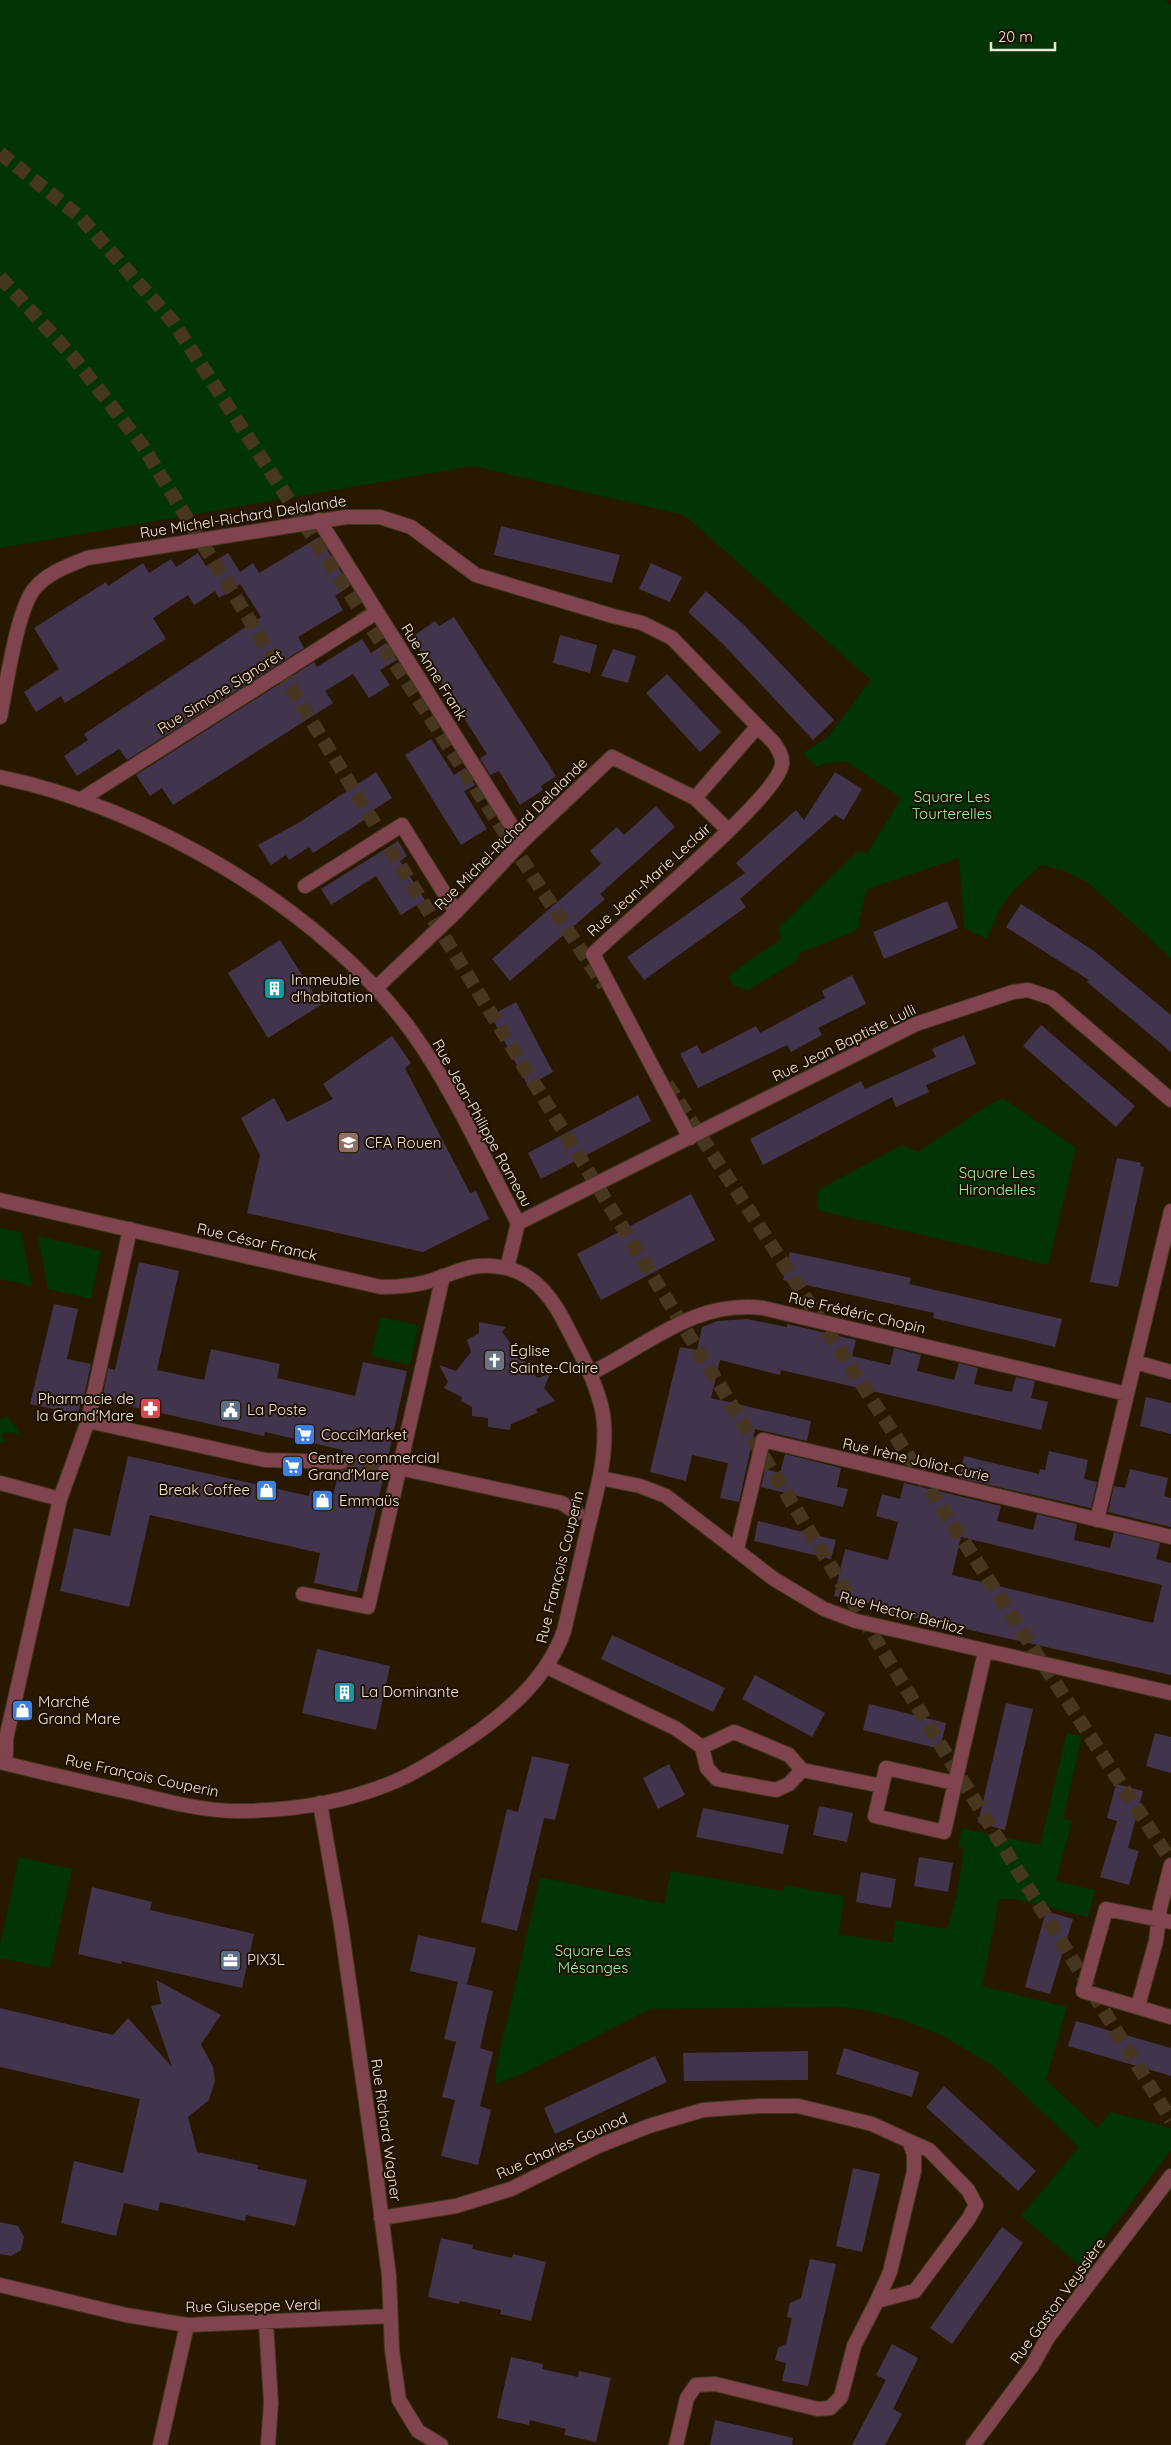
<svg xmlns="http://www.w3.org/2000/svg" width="1171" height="2445" viewBox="0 0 1171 2445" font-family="Quicksand,sans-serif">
<rect width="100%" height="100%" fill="#291800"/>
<path fill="#013406" d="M 0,0 L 1165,0 L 1171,5 L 1171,958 L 1087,882 L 1065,871 L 1041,865 L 1013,891 L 1000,908 L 987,939 L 964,928 L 959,858 L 867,889 L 859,919 L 860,926 L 851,933 L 801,952 L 795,962 L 748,990 L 733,985 L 728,976 L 781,939 L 778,928 L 858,851 L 867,854 L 901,798 L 847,762 L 826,763 L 816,767 L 803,753 L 827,738 L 871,680 L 684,515 L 473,466 L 0,548 Z
M 1003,1098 L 1076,1148 L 1048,1265 L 817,1210 L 818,1190 L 902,1145 L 918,1152 L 989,1105 Z
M 0,1228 L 21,1232 L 32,1286 L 0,1279 Z
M 38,1236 L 101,1251 L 91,1299 L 48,1289 Z
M 380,1317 L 419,1325 L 410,1365 L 371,1356 Z
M 7,1416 L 21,1435 L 5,1432 L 1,1435 L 5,1441 L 0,1444 L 0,1420 Z
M 1067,1733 L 1082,1736 L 1063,1819 L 1072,1821 L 1056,1881 L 1095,1890 L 1088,1917 L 1016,1899 L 999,1899 L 982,1986 L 1067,2007 L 1046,2080 L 1097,2128 L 1111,2112 L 1171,2128 L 1171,2150 L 1082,2267 L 1021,2216 L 1079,2147 L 995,2067 L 943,2036 L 906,2021 L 871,2011 L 840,2007 L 650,2009 L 522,2074 L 496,2084 L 496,2069 L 540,1877 L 664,1904 L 671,1871 L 783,1891 L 785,1885 L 844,1896 L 839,1934 L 892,1943 L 896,1920 L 947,1929 C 956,1903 961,1876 963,1848 L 958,1847 L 962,1828 L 1040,1845 Z
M 19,1857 L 72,1869 L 50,1968 L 0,1958 L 0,1945 Z"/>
<path fill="#43344e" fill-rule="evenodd" d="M 501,526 L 620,555 L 612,583 L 494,555 Z
M 319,537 L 350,586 L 335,596 L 343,610 L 298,637 L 304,648 L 127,760 L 119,749 L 77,776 L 64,756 L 88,740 L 84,734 L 261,617 L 240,584 L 219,598 L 215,591 L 194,605 L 188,595 L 153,618 L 166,639 L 65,703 L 61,696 L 36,712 L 24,692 L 59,669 L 34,628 L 106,582 L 108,586 L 143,563 L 149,573 L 171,559 L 176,567 L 198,553 L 206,566 L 228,553 L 240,572 L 253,563 L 259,573 Z
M 651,563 L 682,577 L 670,602 L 639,589 Z
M 706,591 L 744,625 L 834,720 L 813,740 L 723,644 L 688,612 Z
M 454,617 L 556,776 L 541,786 L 543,790 L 520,805 L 499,771 L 490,775 L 480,758 L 487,754 L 412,637 L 435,621 L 439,626 Z
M 560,635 L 597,645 L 590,673 L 553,663 Z
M 362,639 L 371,653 L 386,643 L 397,660 L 380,670 L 390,685 L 369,698 L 353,674 L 325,691 L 333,703 L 173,805 L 162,788 L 150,796 L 136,775 L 314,662 L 317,667 Z
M 613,649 L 636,656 L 628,683 L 601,676 Z
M 667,674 L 721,732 L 700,752 L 646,693 Z
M 431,739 L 454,775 L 465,768 L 475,785 L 464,791 L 487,829 L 461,845 L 405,755 Z
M 376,772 L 392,798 L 370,812 L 372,815 L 313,853 L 309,847 L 289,860 L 286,855 L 271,865 L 258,845 L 300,822 Z
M 835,772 L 862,789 L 844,820 L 835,815 L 740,899 L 746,907 L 644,980 L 627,957 L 745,873 L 736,863 L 796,810 L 804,820 Z
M 656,806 L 675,827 L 600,894 L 605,899 L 510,981 L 492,959 L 601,864 L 590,851 L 617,827 L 624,835 Z
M 398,841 L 407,856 L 400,861 L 425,900 L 401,915 L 376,876 L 331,905 L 321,889 Z
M 947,901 L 958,928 L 884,959 L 873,932 Z
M 1021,904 L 1094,951 L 1171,1015 L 1171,1052 L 1087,982 L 1089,980 L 1006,927 Z
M 280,940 L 321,1005 L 268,1038 L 228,973 Z
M 852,975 L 866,1004 L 818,1028 L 822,1035 L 791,1052 L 787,1045 L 698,1088 L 680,1054 L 697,1045 L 702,1054 L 756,1026 L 760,1033 L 825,998 L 822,991 Z
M 516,1002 L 553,1072 L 528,1086 L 491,1016 Z
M 1041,1025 L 1135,1106 L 1116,1127 L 1023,1046 Z
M 964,1035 L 976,1064 L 926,1085 L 929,1092 L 896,1107 L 892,1097 L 763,1165 L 750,1139 L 861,1081 L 865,1089 L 936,1057 L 932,1049 Z
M 392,1036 L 411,1063 L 405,1068 L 470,1193 L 476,1191 L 489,1219 L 423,1252 L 247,1213 L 260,1155 L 241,1118 L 274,1098 L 287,1122 L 333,1099 L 323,1084 Z
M 638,1095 L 651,1121 L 541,1179 L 528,1153 Z
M 1117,1158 L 1141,1163 L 1140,1166 L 1144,1167 L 1118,1287 L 1090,1282 Z
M 691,1194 L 715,1240 L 601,1300 L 577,1254 Z
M 790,1252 L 911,1278 L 909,1284 L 1062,1319 L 1055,1347 L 933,1318 L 934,1313 L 783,1280 Z
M 139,1262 L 179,1271 L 157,1370 L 204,1380 L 211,1349 L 280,1364 L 277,1378 L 355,1396 L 363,1362 L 407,1371 L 387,1462 L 380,1464 L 377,1469 L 378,1476 L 383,1479 L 357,1592 L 314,1583 L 320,1553 L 150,1515 L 129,1607 L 60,1591 L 74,1528 L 110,1536 L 128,1456 L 309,1496 L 310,1490 L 333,1496 L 339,1471 L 346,1469 L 350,1463 L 348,1457 L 343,1454 L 343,1450 L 265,1432 L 264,1436 L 102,1400 L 108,1368 L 115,1370 Z
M 54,1304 L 78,1309 L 67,1359 L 91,1364 L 84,1396 L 82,1396 L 78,1414 L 30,1404 Z
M 747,1319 L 787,1327 L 787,1324 L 856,1340 L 852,1356 L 890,1365 L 894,1348 L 921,1355 L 917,1371 L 954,1380 L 959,1363 L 978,1368 L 974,1384 L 1012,1392 L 1016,1377 L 1035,1381 L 1031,1398 L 1048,1402 L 1041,1430 L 781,1370 L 780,1375 L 720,1360 L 711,1398 L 811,1421 L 807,1441 L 755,1429 L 739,1502 L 720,1498 L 728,1463 L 692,1455 L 686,1481 L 650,1472 L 680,1347 L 697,1350 L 702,1327 L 718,1321 Z
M 479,1322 L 506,1327 L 502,1332 L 537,1378 L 550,1374 L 544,1388 L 555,1401 L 536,1409 L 537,1413 L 511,1424 L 510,1430 L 488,1427 L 488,1418 L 472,1416 L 472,1407 L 461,1401 L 462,1397 L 444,1388 L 448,1382 L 439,1365 L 456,1371 L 471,1352 L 467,1340 L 479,1333 Z
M 1146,1397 L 1171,1403 L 1171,1434 L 1140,1426 Z
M 1049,1451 L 1088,1460 L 1084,1479 L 1097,1482 L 1091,1508 L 959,1478 L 964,1456 L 1039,1474 L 1040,1469 L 1045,1470 Z
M 785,1454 L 841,1468 L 837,1487 L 848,1489 L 843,1507 L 761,1487 L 765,1469 L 780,1473 Z
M 1130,1469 L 1168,1478 L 1164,1496 L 1171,1498 L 1171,1527 L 1108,1512 L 1114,1486 L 1125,1488 Z
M 904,1483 L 1001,1506 L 997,1521 L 1033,1530 L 1037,1514 L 1077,1524 L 1074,1540 L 1110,1548 L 1114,1532 L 1160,1543 L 1156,1559 L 1171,1563 L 1171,1675 L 872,1608 L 873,1604 L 834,1596 L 845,1549 L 888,1560 L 898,1522 L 876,1516 L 882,1494 L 900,1499 ZM 961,1537 L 1162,1585 L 1153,1623 L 952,1575 Z
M 758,1521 L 836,1540 L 831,1559 L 754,1541 Z
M 612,1635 L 725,1688 L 713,1712 L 601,1659 Z
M 317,1649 L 390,1666 L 376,1730 L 302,1713 Z
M 755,1675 L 825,1713 L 812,1737 L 742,1699 Z
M 1006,1703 L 1033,1709 L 1005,1830 L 978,1823 Z
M 869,1704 L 946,1723 L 940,1749 L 863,1730 Z
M 1155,1733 L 1171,1737 L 1171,1773 L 1146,1766 Z
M 532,1756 L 569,1764 L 555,1820 L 544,1818 L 517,1931 L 481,1922 L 507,1809 L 518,1812 Z
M 669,1764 L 685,1795 L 658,1809 L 643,1778 Z
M 1116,1784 L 1143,1791 L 1128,1848 L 1139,1851 L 1129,1885 L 1100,1877 L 1117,1821 L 1107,1818 Z
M 819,1806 L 853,1813 L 847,1842 L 813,1835 Z
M 703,1808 L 789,1825 L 783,1854 L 696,1837 Z
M 919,1857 L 953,1863 L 948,1892 L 914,1886 Z
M 861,1872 L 896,1879 L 891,1908 L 856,1902 Z
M 92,1887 L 152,1902 L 150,1910 L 254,1934 L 242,1988 L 122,1961 L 121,1964 L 78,1954 Z
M 1046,1911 L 1073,1919 L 1050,1994 L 1025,1987 Z
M 418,1935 L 476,1948 L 467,1984 L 410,1971 Z
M 156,1980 L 221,2015 L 201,2044 L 213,2067 L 215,2081 L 209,2100 L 188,2117 L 197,2152 L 258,2165 L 257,2169 L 307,2180 L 295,2226 L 246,2215 L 245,2221 L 160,2202 L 158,2211 L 124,2203 L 116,2236 L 61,2223 L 74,2161 L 123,2173 L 140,2099 L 0,2067 L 0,2008 L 113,2035 L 128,2018 L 172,2067 L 151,2006 L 161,2004 Z
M 458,1982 L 493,1991 L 480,2048 L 493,2052 L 480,2106 L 491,2110 L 478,2165 L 441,2156 L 455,2100 L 442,2097 L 456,2042 L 444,2039 Z
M 1076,2021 L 1171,2048 L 1171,2076 L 1068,2046 Z
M 844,2048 L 919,2072 L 912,2097 L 836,2074 Z
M 808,2051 L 808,2080 L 684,2081 L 683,2053 Z
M 655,2056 L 667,2082 L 555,2134 L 544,2108 Z
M 944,2086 L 1036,2171 L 1018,2191 L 926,2107 Z
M 853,2168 L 880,2174 L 862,2252 L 836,2246 Z
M 0,2222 L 18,2226 L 24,2237 L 21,2250 L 11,2256 L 0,2254 Z
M 1002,2227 L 1023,2243 L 952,2344 L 930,2328 Z
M 441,2238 L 473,2245 L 472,2249 L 512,2258 L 513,2254 L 546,2262 L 531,2321 L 500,2314 L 501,2310 L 460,2301 L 459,2304 L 428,2297 Z
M 810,2259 L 836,2264 L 808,2386 L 782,2381 L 786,2363 L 775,2360 L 778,2348 L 786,2344 L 792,2318 L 787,2317 L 790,2303 L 801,2298 Z
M 892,2344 L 918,2358 L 893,2409 L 902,2414 L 885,2445 L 852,2445 L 886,2380 L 876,2375 Z
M 511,2357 L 543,2364 L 542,2369 L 578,2377 L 579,2371 L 611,2378 L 596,2442 L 564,2435 L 566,2429 L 530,2420 L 529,2425 L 497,2418 Z
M 715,2420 L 793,2438 L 792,2445 L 710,2445 Z"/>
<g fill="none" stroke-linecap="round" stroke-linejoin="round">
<path stroke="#473720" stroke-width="14" stroke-dasharray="14 7" stroke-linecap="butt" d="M 341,1462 L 385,1471"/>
<path stroke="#473720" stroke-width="14" stroke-dasharray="14 7" stroke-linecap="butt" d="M 0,153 L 79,216 L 174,323 L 604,986
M 0,277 L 74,358 L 142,445 L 1171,2120
M 667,1084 L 1171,1861"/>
<defs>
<path id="pedestrian" d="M 88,1421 L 265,1460 L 341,1462
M 385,1471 L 399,1468 L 562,1503 L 577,1513
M 0,1483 L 60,1499
M 303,1594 L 368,1607 L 443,1276
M 6,1754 L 6,1739 L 60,1499 L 88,1421 L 130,1229
M 1047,2339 L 1171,2176"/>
<path id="minor" d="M 319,520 L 522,842
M 0,717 C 6,688 17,608 35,588 C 49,572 68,566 87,558 L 346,517 L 380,517 L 411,527 L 476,575 L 613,616 L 642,623 L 672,638 L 774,743 C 778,749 783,756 782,764 C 779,797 624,922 593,954 L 690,1138
M 0,777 C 147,807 324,910 412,1032 C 454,1091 484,1159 518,1223 L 507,1268
M 695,798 L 757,727
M 80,800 L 377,612
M 305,886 L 402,825 L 456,912
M 376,988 L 456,912 L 522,842 L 612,757 L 695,798 L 728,830
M 518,1223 L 916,1024 L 1013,992 L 1028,990 L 1052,998 L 1171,1100
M 1135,1362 L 1171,1372
M 591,1373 C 650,1344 694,1300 763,1308 L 1127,1394 L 1171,1211
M 600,1478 L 640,1486 L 666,1496 L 774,1579 L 824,1609 L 856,1621 L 1171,1693
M 1097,1520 L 1127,1394
M 737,1549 L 763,1440 L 1171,1537
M 547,1667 L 675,1728 L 702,1747 L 707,1768 L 717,1779 L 776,1790 L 789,1784 L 802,1770
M 702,1747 L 734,1732 L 789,1755 L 802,1770 L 882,1786 L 886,1768 L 955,1783 L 985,1652
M 882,1786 L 875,1816 L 944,1832 L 955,1783
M 320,1803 L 341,1925 L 375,2166 L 389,2276 L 392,2350 L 399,2400 L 418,2431 L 441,2445
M 1171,1922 L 1106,1909 L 1083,1991 L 1171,2017
M 1138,2006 L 1156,1941 L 1160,1908 L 1171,1865
M 381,2218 L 456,2206 L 511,2189 L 598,2146 L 649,2126 L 703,2110 L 760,2106 L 798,2106 L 872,2124 L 909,2141 L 929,2150 L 968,2190 L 976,2205 L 969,2218 L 915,2291 L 877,2301 L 854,2346 L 841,2397 L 830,2408 L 818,2409 L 715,2384 L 696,2385 L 687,2398 L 676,2445
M 0,2285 L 126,2315 L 187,2325 L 390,2316
M 877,2301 L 890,2272 L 914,2171 L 914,2154 L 909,2141
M 266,2323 L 271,2403 L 268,2445
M 160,2445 L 187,2325
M 973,2445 L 1032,2366 L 1047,2339"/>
<path id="tertiary" d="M 0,1200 L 381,1287 C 398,1287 416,1286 433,1280 C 461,1271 473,1261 506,1268 C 537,1275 555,1302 568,1329 C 581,1354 594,1378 601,1405 C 611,1445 597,1489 588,1528 C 580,1562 572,1597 564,1631 C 547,1678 509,1711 468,1739 C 445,1754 421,1770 396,1781 C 347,1802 290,1811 237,1811 C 203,1811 166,1801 133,1793 C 88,1783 44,1773 0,1762"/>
</defs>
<use href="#pedestrian" stroke="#45351e" stroke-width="16"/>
<use href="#minor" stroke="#45351e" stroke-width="16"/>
<use href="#tertiary" stroke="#45351e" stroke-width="16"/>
<use href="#pedestrian" stroke="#7f444e" stroke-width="14"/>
<use href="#minor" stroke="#7f444e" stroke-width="14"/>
<use href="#tertiary" stroke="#7f444e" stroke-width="14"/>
</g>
<defs>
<symbol id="building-square" viewBox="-11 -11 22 22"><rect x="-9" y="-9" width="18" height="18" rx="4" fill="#0f9aa8" stroke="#1d1000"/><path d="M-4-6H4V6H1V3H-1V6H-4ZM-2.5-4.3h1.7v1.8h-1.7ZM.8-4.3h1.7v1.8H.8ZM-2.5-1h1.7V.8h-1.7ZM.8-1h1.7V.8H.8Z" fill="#fff"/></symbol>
<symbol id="university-square" viewBox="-11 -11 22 22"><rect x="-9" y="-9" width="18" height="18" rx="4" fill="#8d6e63" stroke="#1d1000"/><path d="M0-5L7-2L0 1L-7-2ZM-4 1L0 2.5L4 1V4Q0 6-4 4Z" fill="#fff"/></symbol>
<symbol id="church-square" viewBox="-11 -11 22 22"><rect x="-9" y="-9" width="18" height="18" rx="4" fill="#6b7280" stroke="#1d1000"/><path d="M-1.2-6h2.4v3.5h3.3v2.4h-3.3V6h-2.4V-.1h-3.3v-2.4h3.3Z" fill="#fff"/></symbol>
<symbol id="pharmacy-square" viewBox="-11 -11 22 22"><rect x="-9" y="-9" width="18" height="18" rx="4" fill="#e0444e" stroke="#1d1000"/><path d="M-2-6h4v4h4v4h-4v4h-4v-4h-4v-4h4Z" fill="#fff"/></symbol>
<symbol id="civic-square" viewBox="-11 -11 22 22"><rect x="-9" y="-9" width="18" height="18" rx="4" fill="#5c6f8a" stroke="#1d1000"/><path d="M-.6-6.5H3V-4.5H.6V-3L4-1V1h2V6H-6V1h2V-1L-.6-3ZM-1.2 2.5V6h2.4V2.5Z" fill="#fff"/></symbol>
<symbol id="supermarket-square" viewBox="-11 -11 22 22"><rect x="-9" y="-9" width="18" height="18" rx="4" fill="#3f7fe0" stroke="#1d1000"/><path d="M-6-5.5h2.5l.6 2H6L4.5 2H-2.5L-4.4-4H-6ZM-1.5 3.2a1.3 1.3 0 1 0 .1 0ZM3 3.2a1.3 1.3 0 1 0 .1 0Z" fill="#fff"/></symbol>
<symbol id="shop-square" viewBox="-11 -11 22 22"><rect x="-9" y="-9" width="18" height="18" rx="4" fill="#3f7fe0" stroke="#1d1000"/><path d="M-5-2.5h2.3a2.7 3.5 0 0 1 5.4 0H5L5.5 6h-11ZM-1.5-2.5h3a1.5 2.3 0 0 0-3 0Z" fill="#fff"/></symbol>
<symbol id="office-square" viewBox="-11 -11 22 22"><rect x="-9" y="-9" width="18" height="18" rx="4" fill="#5c6f8a" stroke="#1d1000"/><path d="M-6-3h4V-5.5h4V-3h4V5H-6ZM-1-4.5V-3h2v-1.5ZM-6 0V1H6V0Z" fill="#fff"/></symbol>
</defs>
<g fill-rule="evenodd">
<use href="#building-square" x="262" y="976" width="25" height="25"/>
<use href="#university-square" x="336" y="1130" width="25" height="25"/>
<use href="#church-square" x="482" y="1348" width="25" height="25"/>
<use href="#pharmacy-square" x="138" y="1396" width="25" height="25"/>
<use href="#civic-square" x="218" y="1398" width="25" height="25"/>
<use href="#supermarket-square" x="292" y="1422" width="25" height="25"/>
<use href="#supermarket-square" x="280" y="1454" width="25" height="25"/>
<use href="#shop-square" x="254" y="1478" width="25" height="25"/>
<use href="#shop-square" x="310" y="1488" width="25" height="25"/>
<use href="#building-square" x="332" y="1680" width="25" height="25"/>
<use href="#shop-square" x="10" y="1698" width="25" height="25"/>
<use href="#office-square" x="218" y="1948" width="25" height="25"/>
</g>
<g text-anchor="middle" stroke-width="4" stroke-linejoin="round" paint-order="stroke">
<g font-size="15" fill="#f3e8d8" stroke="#1d1000">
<text transform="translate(243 517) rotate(-9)" y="5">Rue Michel-Richard Delalande</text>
<text transform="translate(434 672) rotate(58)" y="5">Rue Anne Frank</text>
<text transform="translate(220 692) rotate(-32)" y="5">Rue Simone Signoret</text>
<text transform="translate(511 834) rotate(-45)" y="5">Rue Michel-Richard Delalande</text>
<text transform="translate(649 880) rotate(-42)" y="5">Rue Jean-Marie Leclair</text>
<text transform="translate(844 1043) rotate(-26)" y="5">Rue Jean Baptiste Lulli</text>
<text transform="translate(482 1123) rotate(61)" y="5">Rue Jean-Philippe Rameau</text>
<text transform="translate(257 1242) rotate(13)" y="5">Rue César Franck</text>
<text transform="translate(857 1313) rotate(13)" y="5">Rue Frédéric Chopin</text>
<text transform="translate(916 1460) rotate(13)" y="5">Rue Irène Joliot-Curie</text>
<text transform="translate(560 1567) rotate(-76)" y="5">Rue François Couperin</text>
<text transform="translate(902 1613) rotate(15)" y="5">Rue Hector Berlioz</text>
<text transform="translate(142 1776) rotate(12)" y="5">Rue François Couperin</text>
<text transform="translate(386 2130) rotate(82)" y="5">Rue Richard Wagner</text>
<text transform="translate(562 2146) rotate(-24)" y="5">Rue Charles Gounod</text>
<text transform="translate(1058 2301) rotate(-54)" y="5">Rue Gaston Veyssière</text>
<text transform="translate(253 2306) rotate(-1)" y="5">Rue Giuseppe Verdi</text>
</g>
<g font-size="15" fill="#99f69a" stroke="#1d1000">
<text x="952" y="802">Square Les<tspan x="952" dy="17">Tourterelles</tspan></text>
<text x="997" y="1178">Square Les<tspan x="997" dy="17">Hirondelles</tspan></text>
<text x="593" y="1956">Square Les<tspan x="593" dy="17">Mésanges</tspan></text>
</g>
<g font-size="15" fill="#f3e8d8" stroke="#1d1000" text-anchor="start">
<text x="291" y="985">Immeuble<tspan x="291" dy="17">d'habitation</tspan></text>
<text x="365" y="1148">CFA Rouen</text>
<text x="510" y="1356">Église<tspan x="510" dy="17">Sainte-Claire</tspan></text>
<text x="134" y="1404" text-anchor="end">Pharmacie de<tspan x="134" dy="17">la Grand'Mare</tspan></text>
<text x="247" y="1415">La Poste</text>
<text x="321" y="1440">CocciMarket</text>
<text x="308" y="1463">Centre commercial<tspan x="308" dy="17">Grand'Mare</tspan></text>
<text x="250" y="1495" text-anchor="end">Break Coffee</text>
<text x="339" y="1506">Emmaüs</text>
<text x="361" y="1697">La Dominante</text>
<text x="38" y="1707">Marché<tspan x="38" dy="17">Grand Mare</tspan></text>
<text x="247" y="1965">PIX3L</text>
</g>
</g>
<path d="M991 42v8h64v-8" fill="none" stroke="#f3e8d8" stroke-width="2.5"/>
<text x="998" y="42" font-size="15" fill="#f3e8d8" stroke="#1d1000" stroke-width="4" paint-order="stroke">20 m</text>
</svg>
